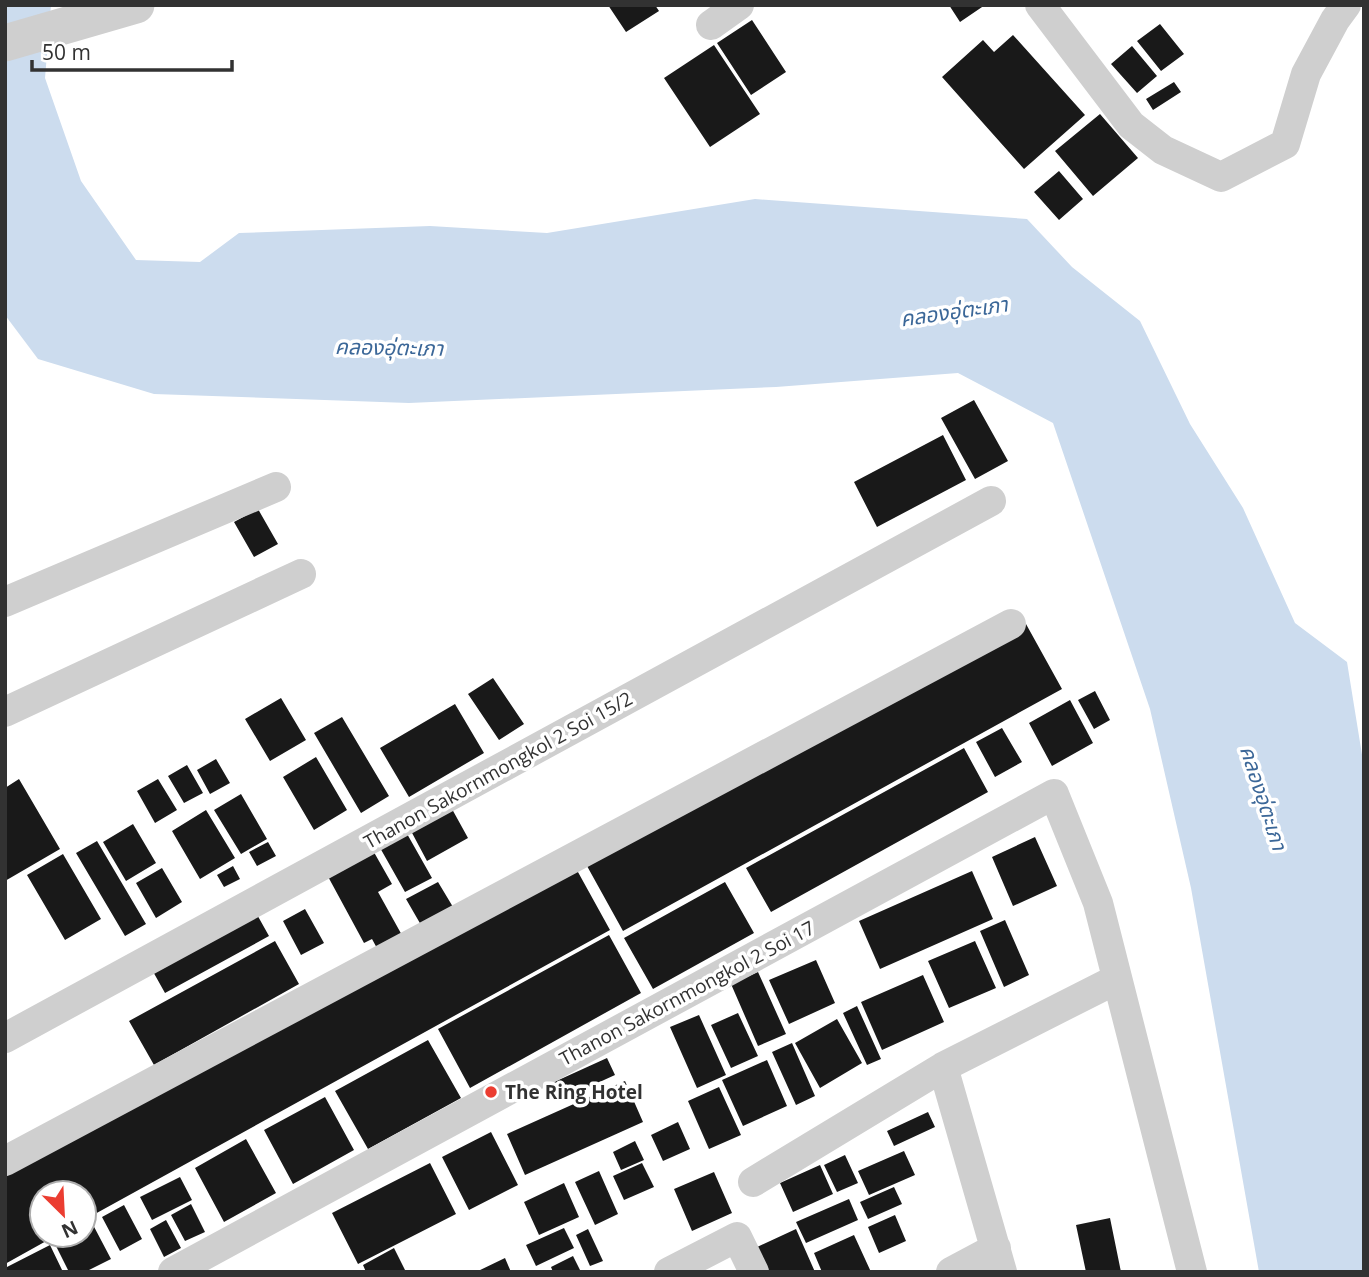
<svg xmlns="http://www.w3.org/2000/svg" width="1369" height="1277" viewBox="0 0 1369 1277" font-family="'Open Sans','Noto Sans Thai',sans-serif">
<rect width="100%" height="100%" fill="#fff"/>
<path fill="#ccdcee" d="M 5,5 L 51,5 L 45,78 L 81,181 L 136,260 L 200,262 L 239,233 L 430,226 L 547,233 L 755,199 L 1027,219 L 1072,267 L 1140,321 L 1190,424 L 1243,508 L 1295,623 L 1347,662 L 1364,767 L 1364,1272 L 1259,1272 L 1191,888 L 1150,709 L 1053,423 L 958,373 L 776,387 L 409,403 L 154,394 L 38,359 L 5,315 Z"/>
<path fill="#191919" d="M 608,5 L 655,5 L 659,11 L 626,32 Z
M 949,5 L 985,5 L 960,22 Z
M 752,20 L 786,72 L 751,95 L 717,43 Z
M 1160,24 L 1184,54 L 1161,71 L 1137,41 Z
M 1013,35 L 1085,115 L 1024,169 L 942,77 L 983,40 L 994,52 Z
M 714,45 L 760,114 L 710,147 L 664,78 Z
M 1132,46 L 1157,76 L 1137,93 L 1111,64 Z
M 1174,82 L 1181,92 L 1153,110 L 1146,99 Z
M 1100,114 L 1138,158 L 1093,196 L 1055,151 Z
M 1059,171 L 1083,199 L 1059,220 L 1034,192 Z
M 974,400 L 1008,461 L 975,479 L 941,418 Z
M 943,435 L 966,480 L 877,527 L 854,482 Z
M 258,509 L 278,544 L 254,557 L 234,522 Z
M 1026,624 L 1062,689 L 623,931 L 587,866 Z
M 493,678 L 524,724 L 499,740 L 468,694 Z
M 1095,691 L 1110,720 L 1094,729 L 1078,700 Z
M 281,698 L 306,740 L 270,761 L 245,719 Z
M 1070,700 L 1093,743 L 1052,766 L 1029,723 Z
M 455,704 L 484,753 L 409,797 L 380,748 Z
M 342,717 L 389,796 L 361,813 L 314,733 Z
M 1002,728 L 1022,762 L 995,777 L 976,742 Z
M 964,748 L 988,792 L 771,912 L 746,868 Z
M 316,757 L 347,810 L 314,830 L 283,777 Z
M 216,759 L 230,783 L 210,794 L 197,770 Z
M 187,765 L 203,793 L 184,803 L 168,776 Z
M 19,779 L 60,849 L 5,881 L 5,788 Z
M 158,779 L 177,810 L 155,823 L 137,791 Z
M 241,794 L 267,839 L 241,854 L 214,810 Z
M 452,809 L 468,838 L 427,861 L 411,831 Z
M 206,810 L 235,858 L 200,879 L 172,831 Z
M 133,824 L 156,863 L 126,881 L 103,842 Z
M 406,832 L 432,878 L 405,892 L 379,846 Z
M 1035,837 L 1057,886 L 1013,906 L 992,857 Z
M 97,841 L 146,924 L 125,936 L 76,853 Z
M 268,842 L 276,856 L 257,866 L 249,852 Z
M 371,847 L 392,884 L 378,892 L 403,937 L 378,950 L 372,939 L 364,943 L 325,871 Z
M 63,854 L 101,919 L 65,940 L 27,875 Z
M 573,863 L 610,930 L 84,1220 L 84,1193 L 42,1193 L 42,1235 L 57,1235 L 5,1264 L 5,1177 Z
M 233,866 L 240,879 L 224,887 L 217,875 Z
M 162,868 L 182,902 L 156,918 L 136,883 Z
M 972,871 L 993,919 L 880,969 L 859,921 Z
M 438,882 L 453,907 L 421,925 L 406,899 Z
M 725,882 L 754,933 L 653,989 L 624,938 Z
M 305,909 L 324,943 L 301,955 L 283,921 Z
M 255,911 L 269,936 L 165,993 L 151,968 Z
M 1005,920 L 1029,975 L 1004,987 L 980,931 Z
M 609,935 L 641,993 L 470,1088 L 438,1029 Z
M 275,941 L 299,984 L 154,1065 L 129,1021 Z
M 975,941 L 996,988 L 949,1008 L 928,961 Z
M 816,960 L 835,1003 L 789,1024 L 769,980 Z
M 758,972 L 786,1034 L 758,1046 L 731,984 Z
M 923,975 L 944,1022 L 882,1050 L 861,1002 Z
M 857,1006 L 881,1059 L 867,1065 L 843,1013 Z
M 738,1013 L 758,1056 L 731,1068 L 711,1025 Z
M 699,1015 L 726,1075 L 697,1088 L 670,1027 Z
M 837,1019 L 862,1063 L 820,1088 L 795,1043 Z
M 428,1040 L 461,1098 L 368,1149 L 335,1091 Z
M 792,1043 L 815,1096 L 796,1105 L 772,1052 Z
M 607,1058 L 615,1075 L 560,1100 L 552,1083 Z
M 767,1060 L 787,1106 L 743,1126 L 722,1080 Z
M 625,1081 L 643,1122 L 525,1175 L 507,1134 Z
M 719,1087 L 741,1135 L 709,1149 L 688,1101 Z
M 325,1097 L 354,1150 L 293,1184 L 264,1130 Z
M 928,1112 L 935,1127 L 894,1146 L 887,1131 Z
M 678,1122 L 690,1149 L 663,1161 L 651,1135 Z
M 491,1132 L 518,1185 L 469,1210 L 442,1157 Z
M 246,1139 L 276,1193 L 224,1222 L 195,1168 Z
M 635,1141 L 644,1160 L 621,1170 L 613,1152 Z
M 904,1151 L 915,1175 L 869,1195 L 858,1171 Z
M 845,1155 L 858,1183 L 837,1192 L 824,1165 Z
M 430,1163 L 456,1214 L 358,1264 L 332,1213 Z
M 642,1163 L 654,1187 L 624,1200 L 613,1176 Z
M 820,1165 L 833,1194 L 793,1212 L 780,1183 Z
M 599,1171 L 618,1214 L 595,1225 L 575,1182 Z
M 714,1172 L 732,1213 L 692,1231 L 674,1189 Z
M 180,1177 L 192,1200 L 152,1220 L 140,1197 Z
M 564,1183 L 579,1217 L 539,1235 L 524,1202 Z
M 894,1187 L 902,1204 L 868,1219 L 860,1202 Z
M 849,1199 L 858,1220 L 806,1243 L 796,1222 Z
M 191,1204 L 205,1232 L 185,1241 L 171,1215 Z
M 124,1205 L 142,1239 L 120,1251 L 102,1217 Z
M 895,1215 L 906,1241 L 879,1253 L 868,1227 Z
M 1110,1218 L 1121,1272 L 1086,1272 L 1076,1225 Z
M 166,1220 L 181,1248 L 164,1257 L 150,1229 Z
M 91,1221 L 111,1259 L 85,1272 L 69,1272 L 53,1240 L 64,1235 L 84,1235 L 84,1224 Z
M 564,1228 L 574,1248 L 536,1266 L 526,1245 Z
M 588,1229 L 603,1261 L 590,1266 L 576,1235 Z
M 796,1229 L 815,1272 L 765,1272 L 755,1248 Z
M 854,1235 L 871,1272 L 822,1272 L 814,1253 Z
M 50,1245 L 63,1272 L 5,1272 L 5,1268 Z
M 394,1248 L 406,1272 L 366,1272 L 363,1265 Z
M 573,1256 L 581,1272 L 553,1272 L 551,1267 Z
M 505,1258 L 511,1272 L 476,1272 Z"/>
<g fill="none" stroke-linecap="round" stroke-linejoin="round">
<path stroke="#cfcfcf" stroke-width="30" d="M 1040,5 L 1131,125 L 1163,150 L 1221,177 L 1285,144 L 1306,74 L 1335,20 L 1346,5
M 711,25 L 739,5
M 5,602 L 276,487
M 5,712 L 301,574
M 5,1038 L 991,501
M 943,1067 L 1002,1272
M 5,1161 L 1011,624
M 753,1182 L 943,1067 L 1117,979
M 173,1272 L 1054,794 L 1098,903 L 1192,1272
M 669,1272 L 737,1237 L 754,1272
M 951,1272 L 996,1248"/>
<path stroke="#cfcfcf" stroke-width="37" d="M 5,43 L 136,5"/>
</g>
<circle fill="#eb3d31" stroke="#fff" stroke-width="2.5" cx="491" cy="1092" r="7"/>
<g text-anchor="middle" stroke-width="7" stroke-linejoin="round" paint-order="stroke">
<g font-size="19" fill="#323232" stroke="#fff">
<text transform="translate(498 770) rotate(-29)" y="7">Thanon Sakornmongkol 2 Soi 15/2</text>
<text transform="translate(687 993) rotate(-28)" y="7">Thanon Sakornmongkol 2 Soi 17</text>
</g>
<g font-size="19" font-weight="bold" fill="#323232" stroke="#fff" text-anchor="start">
<text x="505" y="1099">The Ring Hotel</text>
</g>
<g font-size="21" font-style="italic" fill="#3b6798" stroke="#fff">
<text transform="translate(954 312) rotate(-8)" y="7">คลองอุ่ตะเภา</text>
<text transform="translate(389 348) rotate(1)" y="7">คลองอุ่ตะเภา</text>
<text transform="translate(1263 798) rotate(72)" y="7">คลองอุ่ตะเภา</text>
</g>
</g>
<rect width="1369" height="1277" fill="none" stroke="#323232" stroke-width="14"/>
<g transform="translate(63 1214) rotate(156)"><circle r="33" fill="#ffffff" stroke="#adadad" stroke-width="2"/>
<path d="M0-5L12 26L0 18L-12 26Z" fill="#eb3d31"/>
<text y="-10" font-size="19" font-weight="bold" text-anchor="middle" fill="#323232">N</text>
</g>
<path d="M32 60v10h200v-10" fill="none" stroke="#323232" stroke-width="3.5"/>
<text x="42" y="60" font-size="21" fill="#323232" stroke="#ffffff" stroke-width="5" paint-order="stroke">50 m</text>
</svg>
